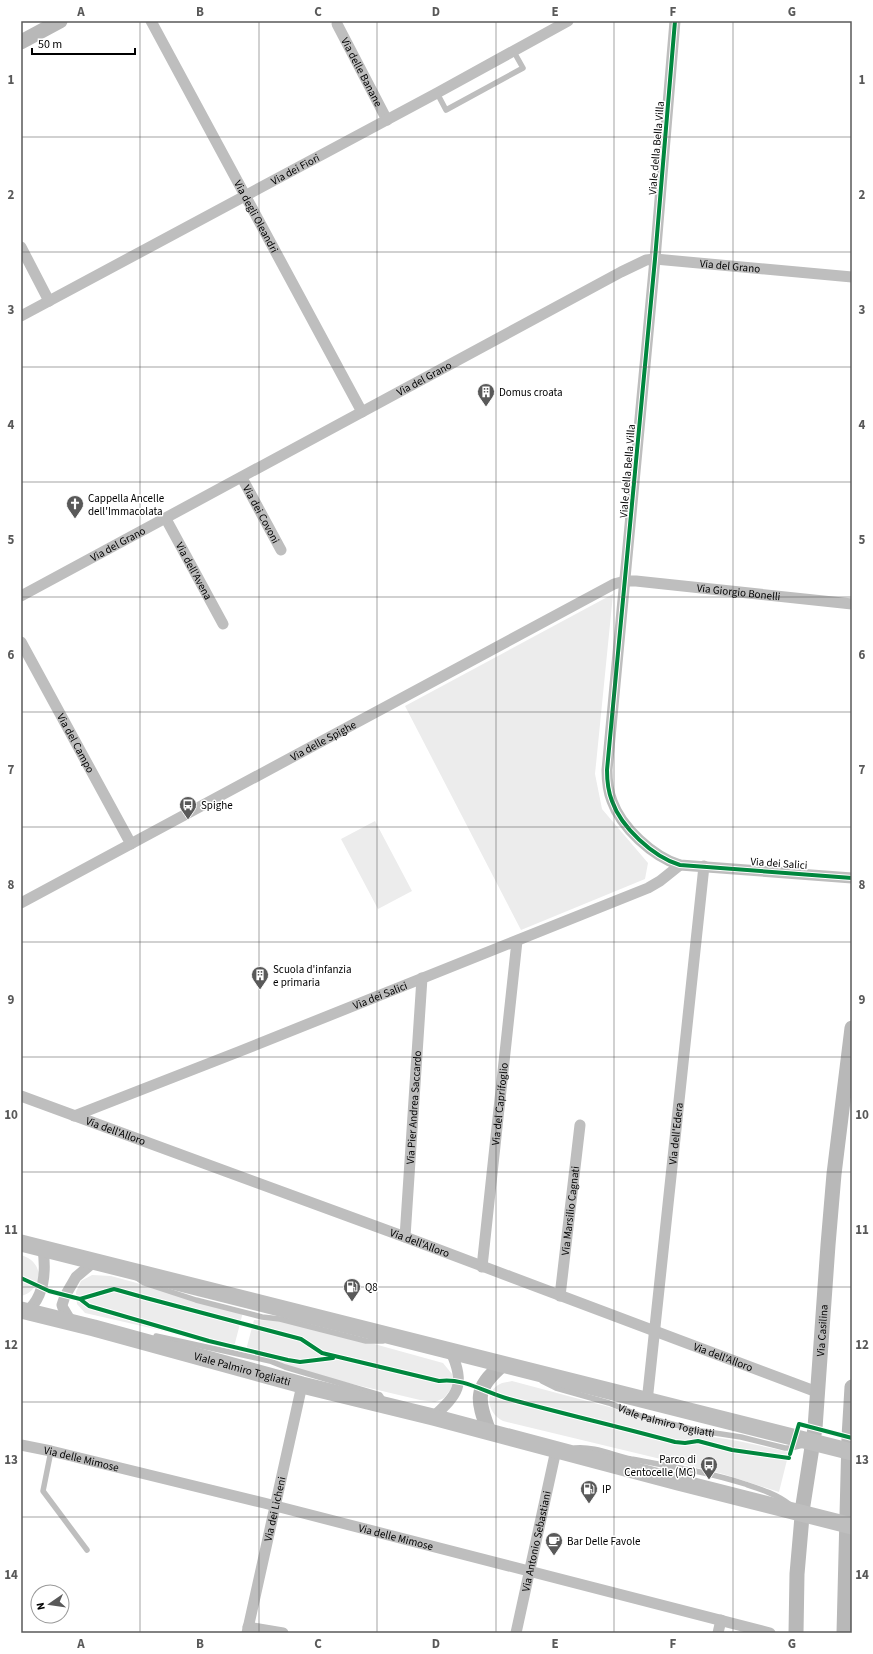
<svg xmlns="http://www.w3.org/2000/svg" width="873" height="1654" viewBox="0 0 873 1654" font-family="'Source Sans 3',sans-serif">
<rect width="100%" height="100%" fill="#fff"/>
<path fill="#ececec" d="M 613,594 L 595,774 L 602,809 L 648,863 L 645,879 L 521,930 L 405,706 Z
M 375,821 L 412,891 L 378,909 L 341,839 Z
M 21,1255 C 35,1260 38,1266 40,1280 C 35,1287 30,1294 21,1296 Z
M 92,1275 L 111,1276 L 243,1312 L 234,1347 L 85,1313 L 77,1304 L 76,1292 L 81,1281 Z
M 254,1320 L 291,1321 L 443,1363 L 452,1374 L 453,1386 L 444,1398 L 435,1402 L 420,1400 L 298,1371 L 246,1350 Z
M 512,1381 L 613,1408 L 638,1419 L 701,1435 L 738,1441 L 789,1452 L 779,1492 L 723,1474 L 503,1421 C 488,1414 483,1393 500,1384 C 503,1382 508,1382 512,1381 Z"/>
<g fill="none" stroke-linecap="round" stroke-linejoin="round">
<g stroke="#bebebe" stroke-width="5.5">
<path d="M 437,93 L 446,110 L 523,68 L 514,52"/>
<path d="M 137,1278 L 144,1283 L 196,1300 L 262,1317 L 280,1319 L 366,1341 L 383,1341"/>
<path d="M 156,1336 L 270,1361 L 285,1367 L 380,1395 L 382,1398"/>
<path id="s1" d="M 542,1381 L 556,1388 L 609,1403 L 641,1416 L 695,1430 L 741,1437 L 785,1448 L 791,1448 L 803,1445"/>
<path d="M 575,1448 C 593,1446 613,1455 631,1459 C 669,1466 708,1472 745,1484 C 760,1489 776,1494 789,1504"/>
<path d="M 51,1451 L 43,1491 L 87,1550"/>
</g>
<g stroke="#bebebe" stroke-width="11">
<path id="s2" d="M 151,21 L 362,412"/>
<path d="M 675,21 L 655,259 L 607,770 C 607,781 608,791 612,801 C 621,827 653,857 680,865 L 852,878"/>
<path id="s3" d="M 337,24 L 387,120"/>
<path d="M 21,247 L 49,301"/>
<path id="s4" d="M 21,316 L 437,93 L 568,21"/>
<path id="s5" d="M 242,478 L 281,550"/>
<path id="s6" d="M 166,519 L 223,624"/>
<path id="s7" d="M 21,596 L 621,272 L 646,260 L 655,259 L 852,277"/>
<path id="s8" d="M 21,642 L 131,844"/>
<path id="s9" d="M 21,903 L 614,584 L 625,581 L 636,581 L 852,604"/>
<path id="s10" d="M 21,1096 L 405,1237 L 817,1392"/>
<path id="s11" d="M 74,1116 L 238,1052 L 648,888 L 660,881 L 680,865"/>
<path id="s12" d="M 405,1237 L 422,978"/>
<path id="s13" d="M 482,1267 L 517,941"/>
<path id="s14" d="M 560,1296 L 580,1125"/>
<path d="M 26,1312 C 45,1297 46,1271 43,1249"/>
<path d="M 72,1323 L 63,1308 L 62,1305 L 65,1296 L 76,1277 L 95,1261"/>
<path id="s15" d="M 647,1402 L 704,866"/>
<path d="M 433,1417 C 458,1394 466,1385 451,1352"/>
<path id="s16" d="M 21,1445 L 51,1451 L 264,1503 L 770,1633"/>
<path d="M 248,1627 L 283,1633"/>
<path id="s17" d="M 247,1633 L 302,1385"/>
<path id="s18" d="M 516,1633 L 556,1450"/>
<path d="M 718,1633 L 721,1620"/>
</g>
<g stroke="#b8b8b8" stroke-width="15">
<path d="M 21,42 L 60,21"/>
<path d="M 489,1432 C 477,1399 474,1389 502,1365"/>
<path id="s19" d="M 796,1633 L 797,1574 L 803,1505 L 815,1428 L 828,1245 L 834,1174 L 852,1028"/>
<path d="M 844,1633 L 849,1437 L 852,1387"/>
</g>
<g stroke="#bebebe" stroke-width="17">
<path d="M 21,1243 L 852,1452"/>
<path id="s20" d="M 21,1310 L 94,1328 L 302,1385 L 433,1417 L 678,1482 L 852,1526"/>
</g>
<defs>
<path id="cycleway" d="M 675,21 L 655,259 L 607,770 C 607,781 608,791 612,801 C 621,827 653,857 680,865 L 852,878
M 21,1278 L 49,1291 L 80,1299 L 89,1306 L 209,1341 L 288,1360 L 300,1362 L 333,1358
M 80,1299 L 114,1289 L 146,1298 L 301,1339 L 322,1353 L 439,1381 C 463,1377 486,1393 509,1399 C 564,1414 620,1427 675,1442 L 685,1443 L 698,1441 L 732,1450 L 789,1458
M 790,1454 L 799,1424 L 852,1438"/>
</defs>
<use href="#cycleway" stroke="#fff" stroke-width="6"/>
<use href="#cycleway" stroke="#00873e" stroke-width="4"/>
</g>
<path fill="none" stroke="#595959" stroke-width="1" stroke-opacity="0.55" d="M 140,21 L 140,1633M 259,21 L 259,1633M 377,21 L 377,1633M 496,21 L 496,1633M 614,21 L 614,1633M 733,21 L 733,1633M 21,137 L 852,137M 21,252 L 852,252M 21,367 L 852,367M 21,482 L 852,482M 21,597 L 852,597M 21,712 L 852,712M 21,827 L 852,827M 21,942 L 852,942M 21,1057 L 852,1057M 21,1172 L 852,1172M 21,1287 L 852,1287M 21,1402 L 852,1402M 21,1517 L 852,1517"/>
<defs>
<symbol id="building-pin" viewBox="-11 -11 22 30"><path d="M0 17L-7.5 6A9.5 9.5 0 1 1 7.5 6Z" fill="#595959" stroke="#fff"/><path d="M-4-6H4V6H1V3H-1V6H-4ZM-2.5-4.3h1.7v1.8h-1.7ZM.8-4.3h1.7v1.8H.8ZM-2.5-1h1.7V.8h-1.7ZM.8-1h1.7V.8H.8Z" fill="#fff"/></symbol>
<symbol id="church-pin" viewBox="-11 -11 22 30"><path d="M0 17L-7.5 6A9.5 9.5 0 1 1 7.5 6Z" fill="#595959" stroke="#fff"/><path d="M-1.2-6h2.4v3.5h3.3v2.4h-3.3V6h-2.4V-.1h-3.3v-2.4h3.3Z" fill="#fff"/></symbol>
<symbol id="bus-pin" viewBox="-11 -11 22 30"><path d="M0 17L-7.5 6A9.5 9.5 0 1 1 7.5 6Z" fill="#595959" stroke="#fff"/><path d="M-5-6H5V4H4V6H2V4H-2V6H-4V4H-5ZM-3.5-4V0h7V-4ZM-3.5 1.2v1.5H-2V1.2ZM2 1.2v1.5H3.5V1.2Z" fill="#fff"/></symbol>
<symbol id="fuel-pin" viewBox="-11 -11 22 30"><path d="M0 17L-7.5 6A9.5 9.5 0 1 1 7.5 6Z" fill="#595959" stroke="#fff"/><path d="M-5.5-6h7V0h2V4h1.3V-2.5L3-4.5l.8-.8L6-3V5H2.5V1h-1V6h-7ZM-4.2-4.7v3.2H.2V-4.7Z" fill="#fff"/></symbol>
<symbol id="cafe-pin" viewBox="-11 -11 22 30"><path d="M0 17L-7.5 6A9.5 9.5 0 1 1 7.5 6Z" fill="#595959" stroke="#fff"/><path d="M-5.5-4.5H6V0H3Q3 3.5 0 3.5H-2.5Q-5.5 3.5-5.5 0ZM3-3.2v2h1.7v-2ZM-6 4.5H4V6H-6Z" fill="#fff"/></symbol>
</defs>
<g fill-rule="evenodd">
<use href="#building-pin" x="476" y="382" width="20" height="27"/>
<use href="#church-pin" x="65" y="494" width="20" height="27"/>
<use href="#bus-pin" x="178" y="795" width="20" height="27"/>
<use href="#building-pin" x="250" y="965" width="20" height="27"/>
<use href="#fuel-pin" x="342" y="1277" width="20" height="27"/>
<use href="#bus-pin" x="699" y="1455" width="20" height="27"/>
<use href="#fuel-pin" x="579" y="1479" width="20" height="27"/>
<use href="#cafe-pin" x="544" y="1531" width="20" height="27"/>
</g>
<g text-anchor="middle" stroke-width="3" stroke-linejoin="round" paint-order="stroke">
<g font-size="11" fill="#000" stroke="#fff">
<text dy="4" stroke="none"><textPath href="#s3" startOffset="54">Via delle Banane</textPath></text>
<text transform="translate(656 148) rotate(-85)" y="4">Viale della Bella Villa</text>
<text dy="4" stroke="none"><textPath href="#s4" startOffset="311">Via dei Fiori</textPath></text>
<text dy="4" stroke="none"><textPath href="#s2" startOffset="222">Via degli Oleandri</textPath></text>
<text dy="4" stroke="none"><textPath href="#s7" startOffset="794">Via del Grano</textPath></text>
<text dy="4" stroke="none"><textPath href="#s7" startOffset="458">Via del Grano</textPath></text>
<text transform="translate(627 471) rotate(-85)" y="4">Viale della Bella Villa</text>
<text dy="4" stroke="none"><textPath href="#s5" startOffset="41">Via dei Covoni</textPath></text>
<text dy="4" stroke="none"><textPath href="#s7" startOffset="110">Via del Grano</textPath></text>
<text dy="4" stroke="none"><textPath href="#s6" startOffset="59">Via dell'Avena</textPath></text>
<text dy="4" stroke="none"><textPath href="#s9" startOffset="799">Via Giorgio Bonelli</textPath></text>
<text dy="4" stroke="none"><textPath href="#s9" startOffset="343">Via delle Spighe</textPath></text>
<text dy="4" stroke="none"><textPath href="#s8" startOffset="115">Via del Campo</textPath></text>
<text transform="translate(779 863) rotate(4)" y="4">Via dei Salici</text>
<text dy="4" stroke="none"><textPath href="#s11" startOffset="329">Via dei Salici</textPath></text>
<text dy="4" stroke="none"><textPath href="#s13" startOffset="164">Via del Caprifoglio</textPath></text>
<text dy="4" stroke="none"><textPath href="#s12" startOffset="130">Via Pier Andrea Saccardo</textPath></text>
<text dy="4" stroke="none"><textPath href="#s10" startOffset="101">Via dell'Alloro</textPath></text>
<text dy="4" stroke="none"><textPath href="#s15" startOffset="270">Via dell'Edera</textPath></text>
<text dy="4" stroke="none"><textPath href="#s14" startOffset="86">Via Marsilio Cagnati</textPath></text>
<text dy="4" stroke="none"><textPath href="#s10" startOffset="425">Via dell'Alloro</textPath></text>
<text dy="4" stroke="none"><textPath href="#s19" startOffset="304">Via Casilina</textPath></text>
<text dy="4" stroke="none"><textPath href="#s10" startOffset="749">Via dell'Alloro</textPath></text>
<text dy="4" stroke="none"><textPath href="#s20" startOffset="229">Viale Palmiro Togliatti</textPath></text>
<text dy="4" stroke="none"><textPath href="#s1" startOffset="131">Viale Palmiro Togliatti</textPath></text>
<text dy="4" stroke="none"><textPath href="#s16" startOffset="62">Via delle Mimose</textPath></text>
<text dy="4" stroke="none"><textPath href="#s17" startOffset="127">Via dei Licheni</textPath></text>
<text dy="4" stroke="none"><textPath href="#s16" startOffset="386">Via delle Mimose</textPath></text>
<text dy="4" stroke="none"><textPath href="#s18" startOffset="94">Via Antonio Sebastiani</textPath></text>
</g>
<g font-size="11" fill="#000" stroke="#fff" text-anchor="start">
<text x="499" y="396">Domus croata</text>
<text x="88" y="502">Cappella Ancelle<tspan x="88" dy="13">dell'Immacolata</tspan></text>
<text x="201" y="809">Spighe</text>
<text x="273" y="973">Scuola d'infanzia<tspan x="273" dy="13">e primaria</tspan></text>
<text x="365" y="1291">Q8</text>
<text x="696" y="1463" text-anchor="end">Parco di<tspan x="696" dy="13">Centocelle (MC)</tspan></text>
<text x="602" y="1493">IP</text>
<text x="567" y="1545">Bar Delle Favole</text>
</g>
</g>
<rect width="873" height="1654" fill="none" stroke="#ffffff" stroke-width="44"/>
<g transform="translate(50 1604) rotate(257)"><circle r="19" fill="#ffffff" stroke="#999999"/>
<path d="M0-3L7 15L0 10L-7 15Z" fill="#595959"/>
<text y="-6" font-size="11" font-weight="bold" text-anchor="middle" fill="#000000">N</text>
</g>
<path d="M32 48v6h103v-6" fill="none" stroke="#000000" stroke-width="2"/>
<text x="38" y="48" font-size="12" fill="#000000" stroke="#ffffff" stroke-width="3" paint-order="stroke">50 m</text>
<rect x="22" y="22" width="829" height="1610" fill="none" stroke="#595959" stroke-width="1.5"/>
<g font-size="13" text-anchor="middle" font-weight="bold" fill="#595959">
<text x="81" y="16">A</text>
<text x="200" y="16">B</text>
<text x="318" y="16">C</text>
<text x="436" y="16">D</text>
<text x="555" y="16">E</text>
<text x="673" y="16">F</text>
<text x="792" y="16">G</text>
<text x="11" y="84">1</text>
<text x="862" y="84">1</text>
<text x="11" y="199">2</text>
<text x="862" y="199">2</text>
<text x="11" y="314">3</text>
<text x="862" y="314">3</text>
<text x="11" y="429">4</text>
<text x="862" y="429">4</text>
<text x="11" y="544">5</text>
<text x="862" y="544">5</text>
<text x="11" y="659">6</text>
<text x="862" y="659">6</text>
<text x="11" y="774">7</text>
<text x="862" y="774">7</text>
<text x="11" y="889">8</text>
<text x="862" y="889">8</text>
<text x="11" y="1004">9</text>
<text x="862" y="1004">9</text>
<text x="11" y="1119">10</text>
<text x="862" y="1119">10</text>
<text x="11" y="1234">11</text>
<text x="862" y="1234">11</text>
<text x="11" y="1349">12</text>
<text x="862" y="1349">12</text>
<text x="11" y="1464">13</text>
<text x="862" y="1464">13</text>
<text x="11" y="1579">14</text>
<text x="862" y="1579">14</text>
<text x="81" y="1648">A</text>
<text x="200" y="1648">B</text>
<text x="318" y="1648">C</text>
<text x="436" y="1648">D</text>
<text x="555" y="1648">E</text>
<text x="673" y="1648">F</text>
<text x="792" y="1648">G</text>
</g>
</svg>
